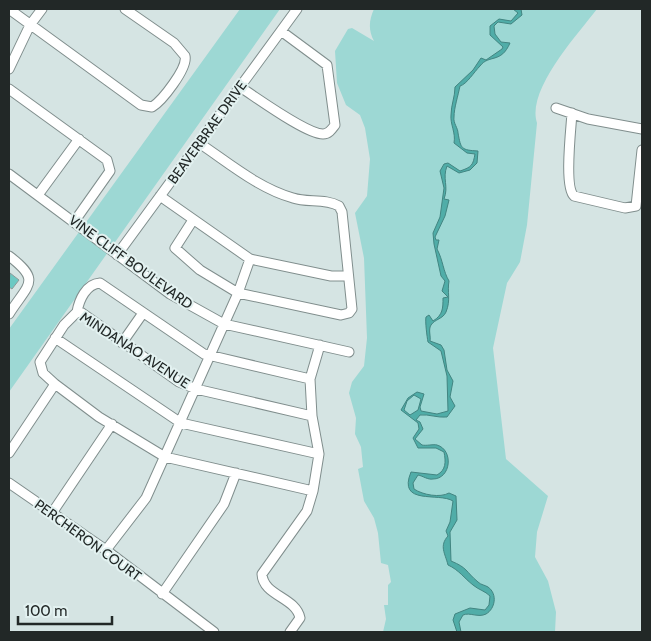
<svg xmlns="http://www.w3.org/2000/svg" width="651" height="641" viewBox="0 0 651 641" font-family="Cabin,sans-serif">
<rect width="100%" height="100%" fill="#d5e4e3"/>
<path fill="#9dd8d4" d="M 240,9 L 280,9 L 9,392 L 9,329 Z
M 374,9 L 597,9 C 578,34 526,90 537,123 L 527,225 L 520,262 L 507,283 L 493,348 L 506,459 L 548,496 L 537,532 L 535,557 L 548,581 L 556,612 L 555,632 L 383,632 L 386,619 L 384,605 L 388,605 L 388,585 L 391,582 L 388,565 L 381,563 L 378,533 L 374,518 L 364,501 L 358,469 L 363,467 L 361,447 L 355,434 L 356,418 L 349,393 L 352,382 L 364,366 L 367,338 L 364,258 L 355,213 L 367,196 L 370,159 L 365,128 L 360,115 L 346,105 L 337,83 L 335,51 L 348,29 L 352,28 L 374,41 C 368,30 369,20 374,9 Z"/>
<path fill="#50ada8" stroke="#428581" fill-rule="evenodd" d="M 513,9 L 521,9 L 522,15 L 511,24 L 498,22 L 494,26 L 495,34 L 501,42 L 510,43 C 501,64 489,54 480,66 C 474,72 467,84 460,86 C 458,96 454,108 454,117 C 453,123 458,128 458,133 C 461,149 461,150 478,151 L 477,163 L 470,170 L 459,173 L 447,166 C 442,179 449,186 444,199 L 449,200 L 445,216 L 435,237 L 436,240 L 439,240 L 437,249 C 443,260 443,271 449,281 C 447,292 451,300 446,312 C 443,319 435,319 431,325 C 428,330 431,336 430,341 L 441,345 L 444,350 L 447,370 L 453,381 L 450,397 L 455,406 L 447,417 C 437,418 429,414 420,415 L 416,420 L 420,422 L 423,429 L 415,439 L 422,445 C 426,446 434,444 437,445 C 454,450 451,479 433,479 C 428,480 423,476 418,475 L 413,483 L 414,489 C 423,495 440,498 449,493 L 456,496 L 457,520 L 450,532 L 451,561 C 468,568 465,571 478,582 C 481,585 485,585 488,587 C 498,594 495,609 486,614 C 478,618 470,612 463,615 L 459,622 L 461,632 L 457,632 L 453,620 L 455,614 L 470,608 L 485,610 L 489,605 L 490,596 C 485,591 479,590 473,585 C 464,578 459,570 448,565 C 445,553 439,546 448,536 L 446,531 L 450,522 L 453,501 C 439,492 397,506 411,472 L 437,475 C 446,470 446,462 444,452 L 436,448 L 418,448 L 413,438 L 419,429 L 418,423 L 401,410 L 408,398 L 417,392 L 424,394 L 420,407 L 421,411 L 437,414 L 448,411 L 447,376 L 441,351 L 428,342 C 427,337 425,321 426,317 L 429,315 L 433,321 C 443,315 443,308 443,298 L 448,297 L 442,291 L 445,281 L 441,276 L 434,244 L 433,233 L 440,217 L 444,188 L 440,171 L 444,164 L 448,163 L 460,171 C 472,167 473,165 475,154 L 467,153 L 454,143 C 456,133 450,124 451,115 C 451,105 455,97 455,87 L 473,70 L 481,58 L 486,60 L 502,49 L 503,47 L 490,35 L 490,26 L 499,19 L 511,21 L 518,13 ZM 414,395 L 421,399 L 418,410 L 410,415 L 404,410 L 407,401 Z"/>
<path fill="#6cc9c3" stroke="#8d9b9a" d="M 10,273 L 19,280 L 12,289 L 9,287 Z"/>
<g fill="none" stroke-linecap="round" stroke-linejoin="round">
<defs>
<path id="minor" d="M 9,9 L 141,105 L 152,107 C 162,101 188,68 185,56 L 174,43 L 125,9
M 9,69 L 30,25 L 42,9
M 240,87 C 256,97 306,134 323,134 C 329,134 332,129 335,125 L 327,65 L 281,31
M 9,89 L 107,160 L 110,171 L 74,222
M 556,108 L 588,119 L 642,129
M 572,113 C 571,129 564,187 574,196 L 625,208 L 636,206 L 642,150
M 9,174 L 170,294 L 224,324 L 349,352
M 38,195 L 79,139
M 160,196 L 250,259 L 331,276 L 347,276
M 193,220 L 175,248 L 200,270 L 238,293 L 341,315 L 349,313 L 352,309 L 342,212 L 339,206 C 325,198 307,203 293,198 C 258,188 229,163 199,143
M 117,255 L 297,9
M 9,256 C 42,281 28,284 9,314
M 77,312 L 64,325 L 40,362 L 43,373 L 55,384 L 99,417 L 165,457 L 313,491
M 77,312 C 79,300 86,284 100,283 L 204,354 L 310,379
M 77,312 L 82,313 L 179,382 L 196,389 L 312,416
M 55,338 L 181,423 L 319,454
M 122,343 L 143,313
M 9,453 L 55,384
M 9,483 L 106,550 L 214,632
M 52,513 L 112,424
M 106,550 L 146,498 L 238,293 L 250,259
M 162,594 L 224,504 L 236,473
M 290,632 L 300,618 C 296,597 263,596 262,574 L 307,511 L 313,491 L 319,454 L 312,416 L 310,379 L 320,345"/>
</defs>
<use href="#minor" stroke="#808e8d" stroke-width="11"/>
<use href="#minor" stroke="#fff" stroke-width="9"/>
</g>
<g text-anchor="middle" stroke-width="4" stroke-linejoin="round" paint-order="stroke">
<g font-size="14" fill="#222827" stroke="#e2f1f0">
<text transform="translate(207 132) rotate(-54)" y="5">BEAVERBRAE DRIVE</text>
<text transform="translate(131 262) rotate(36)" y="5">VINE CLIFF BOULEVARD</text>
<text transform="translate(135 350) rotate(33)" y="5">MINDANAO AVENUE</text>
<text transform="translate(88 540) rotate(36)" y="5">PERCHERON COURT</text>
</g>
</g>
<rect width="651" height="641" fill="none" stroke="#222827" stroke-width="20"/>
<path d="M18 616v8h94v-8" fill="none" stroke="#222827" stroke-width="2.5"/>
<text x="25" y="616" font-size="15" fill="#222827" stroke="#e2f1f0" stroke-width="4" paint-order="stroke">100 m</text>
</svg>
